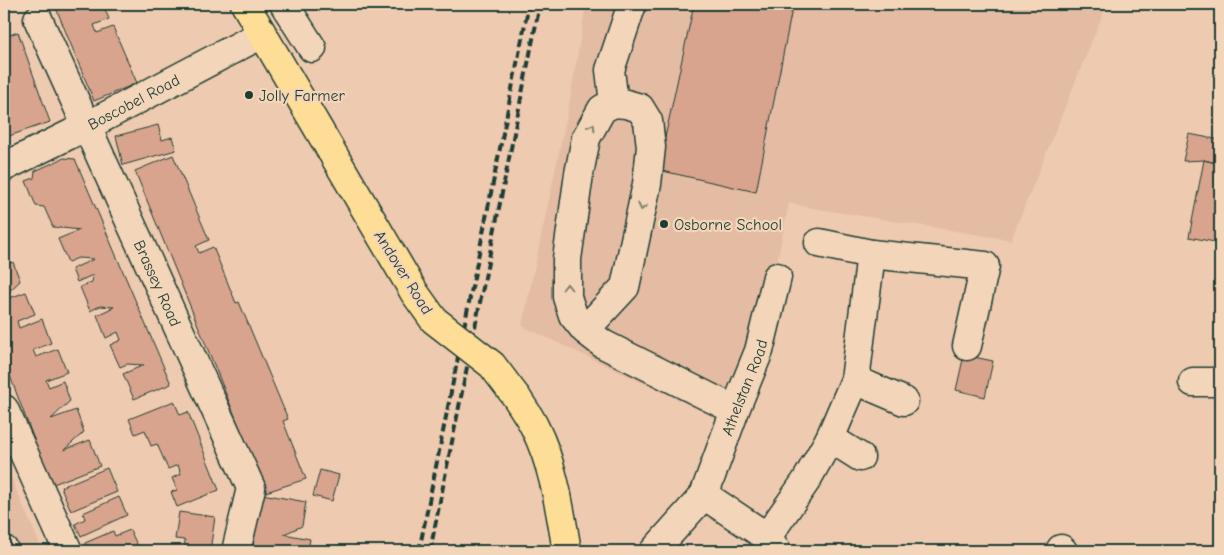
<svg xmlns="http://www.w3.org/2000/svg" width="1224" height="555" viewBox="0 0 1224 555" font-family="'Comic Neue',sans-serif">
<rect width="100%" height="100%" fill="#eecbb0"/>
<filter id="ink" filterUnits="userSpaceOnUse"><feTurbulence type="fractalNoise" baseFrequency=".02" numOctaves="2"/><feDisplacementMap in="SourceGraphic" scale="10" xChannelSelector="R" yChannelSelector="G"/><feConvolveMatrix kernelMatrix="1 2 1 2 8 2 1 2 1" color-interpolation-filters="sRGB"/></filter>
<g filter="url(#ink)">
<path fill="#e4bca4" d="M 586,4 L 1107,4 L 1011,240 L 812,208 L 789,203 L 759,351 L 735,410 L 706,413 L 522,326 L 569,105 Z
M 4,462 L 43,551 L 4,551 Z"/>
<path fill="#d9a48e" stroke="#1f3d34" d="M 66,4 L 103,4 L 109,19 L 94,25 L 97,33 L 113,27 L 137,83 L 94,101 L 56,8 Z
M 694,4 L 793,4 L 756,192 L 658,170 Z
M 18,32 L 50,122 L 6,137 L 4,132 L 4,37 Z
M 158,125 L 162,140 L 172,137 L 176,150 L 123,165 L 116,136 Z
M 1189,134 L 1220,140 L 1220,164 L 1204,160 L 1183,161 Z
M 173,155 L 209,240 L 196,246 L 199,253 L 213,247 L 236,303 L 239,302 L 288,419 L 283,421 L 306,479 L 266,492 L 135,171 Z
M 64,158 L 75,159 L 171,384 L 134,399 L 123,374 L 144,365 L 127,364 L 120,367 L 110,345 L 121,340 L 118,332 L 106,338 L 97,315 L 114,307 L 100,306 L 90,311 L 80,287 L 92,282 L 93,275 L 77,282 L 72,269 L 94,259 L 78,258 L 68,262 L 58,239 L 80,230 L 53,227 L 44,207 L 36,206 L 26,181 L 34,178 L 35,171 Z
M 1204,160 L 1220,164 L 1220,243 L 1189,237 Z
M 13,262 L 20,281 L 4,296 L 4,265 Z
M 26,292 L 35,314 L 17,321 L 19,328 L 42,319 L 51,343 L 33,350 L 36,357 L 58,349 L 67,372 L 46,380 L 49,387 L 63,381 L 70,401 L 51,419 L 76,410 L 84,432 L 64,450 L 90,440 L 100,466 L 51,485 L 4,360 L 4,300 Z
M 964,355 L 993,361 L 985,397 L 956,390 Z
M 174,401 L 180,415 L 188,412 L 219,490 L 177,507 L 171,492 L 177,490 L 172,478 L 181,474 L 178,465 L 168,469 L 157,444 L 151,446 L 145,430 L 135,434 L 129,419 Z
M 107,468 L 117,492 L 71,511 L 61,487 Z
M 320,470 L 339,475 L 332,501 L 313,496 Z
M 262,494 L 306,502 L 302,526 L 284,534 L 310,539 L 308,551 L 252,551 Z
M 119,497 L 127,515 L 81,536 L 75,524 L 85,519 L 83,513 Z
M 179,512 L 215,517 L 210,551 L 184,551 L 185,540 L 175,539 Z
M 130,530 L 140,551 L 88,551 L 85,543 L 113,531 L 115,536 Z"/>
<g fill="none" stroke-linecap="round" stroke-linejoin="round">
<defs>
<g id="minor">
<path d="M 284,4 L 312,48"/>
<path id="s1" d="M 38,19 L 251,488 L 236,551"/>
<path d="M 614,103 L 610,70 L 632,4"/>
<path id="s2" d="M 4,167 L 87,126 L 262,34"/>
<path d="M 819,243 L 871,254 L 985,266 L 967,346"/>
<path d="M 585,330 L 625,287 L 647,184 L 651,147 L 648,121 L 640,108 L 626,104 L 614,103 L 602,109 L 586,138 L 579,174 L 567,259 L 567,297 L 573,315 L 585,330 L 603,344 L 735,410"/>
<path d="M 855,380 L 904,401"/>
<path d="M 1193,382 L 1220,382"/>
<path d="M 4,409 L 68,551"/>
<path d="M 830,438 L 860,457"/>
<path d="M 704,495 L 767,537 L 777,551"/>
<path d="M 767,537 L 806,481 L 830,438 L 855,380 L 871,254"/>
<path d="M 1061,549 L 1063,551"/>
<path d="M 4,550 L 4,551"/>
<path id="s3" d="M 654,551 L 704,495 L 735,410 L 759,351 L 777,277"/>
</g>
<path id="major" d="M 245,4 L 414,292
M 517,398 C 523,408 530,417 535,428 C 554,466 560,510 567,551"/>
</defs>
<use href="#minor" stroke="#1f3d34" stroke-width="31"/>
<use href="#major" stroke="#1f3d34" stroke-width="31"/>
<use href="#minor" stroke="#f3d5b9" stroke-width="28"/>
<use href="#major" stroke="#fede96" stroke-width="28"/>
<path stroke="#1f3d34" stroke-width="4" stroke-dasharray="8 4" stroke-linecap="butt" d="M 419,551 L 529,4
M 430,551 L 540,4"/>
<defs>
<path id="major-bridge" d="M 414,292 L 434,320 L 492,365 L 517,398"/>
</defs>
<use href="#major-bridge" stroke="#1f3d34" stroke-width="31" stroke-linecap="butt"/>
<use href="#major-bridge" stroke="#fede96" stroke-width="28"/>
</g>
<defs><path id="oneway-chevron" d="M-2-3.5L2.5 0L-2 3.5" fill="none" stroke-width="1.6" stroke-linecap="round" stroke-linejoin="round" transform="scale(1.25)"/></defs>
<g stroke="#7e8170">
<use href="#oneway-chevron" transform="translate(592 127) rotate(-60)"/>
<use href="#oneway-chevron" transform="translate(642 207) rotate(102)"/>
<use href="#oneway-chevron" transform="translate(567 287) rotate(-90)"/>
</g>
</g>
<g fill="#1f3d34" stroke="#f3d5b9" stroke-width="2">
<circle cx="249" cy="95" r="5"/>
<circle cx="664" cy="224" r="5"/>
</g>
<g text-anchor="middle" stroke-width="4.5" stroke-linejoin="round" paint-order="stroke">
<g font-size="16" fill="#1f3d34" stroke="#f3d5b9" text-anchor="start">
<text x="259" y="101">Jolly Farmer</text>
<text x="674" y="230">Osborne School</text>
</g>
<g font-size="16" fill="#1f3d34" stroke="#f3d5b9">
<text dy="6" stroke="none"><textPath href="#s2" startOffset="145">Boscobel Road</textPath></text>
<text transform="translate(404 272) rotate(58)" y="6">Andover Road</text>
<text dy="6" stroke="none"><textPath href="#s1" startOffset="290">Brassey Road</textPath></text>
<text dy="6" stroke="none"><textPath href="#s3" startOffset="190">Athelstan Road</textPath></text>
</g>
</g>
<rect width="1224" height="555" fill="none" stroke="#f3d5b9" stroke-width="20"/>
<rect x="10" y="10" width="1204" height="535" fill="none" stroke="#1f3d34" stroke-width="2" filter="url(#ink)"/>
</svg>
